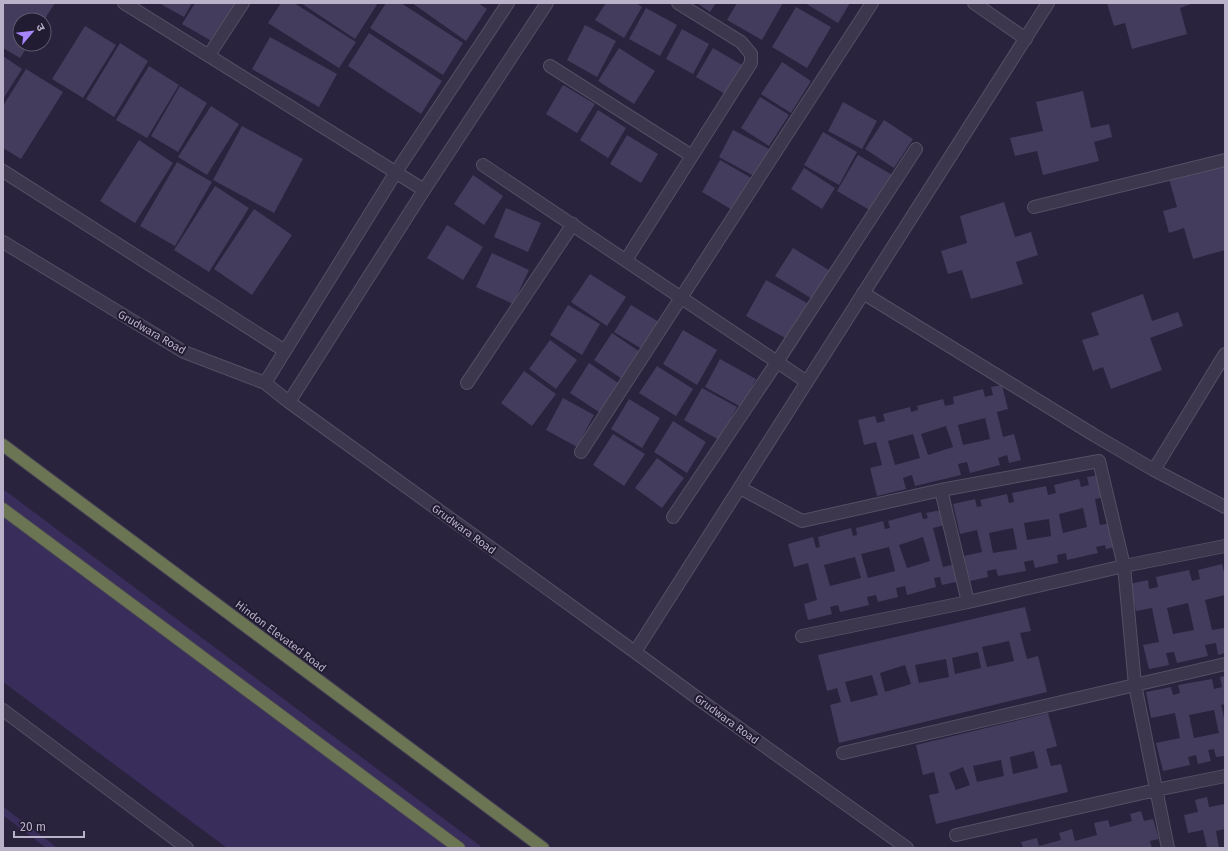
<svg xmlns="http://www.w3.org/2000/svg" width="1228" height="851" viewBox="0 0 1228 851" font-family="'Fira Sans','Noto Sans Devanagari',sans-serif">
<rect width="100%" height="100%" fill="#29233d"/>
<path fill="#382d5b" d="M 3,489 L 483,848 L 227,848 L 3,682 Z"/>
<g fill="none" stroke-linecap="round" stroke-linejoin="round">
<path stroke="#382d5b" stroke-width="7" d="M 3,811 L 52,848"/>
</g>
<path fill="#443c5c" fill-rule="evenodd" d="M 3,3 L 55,3 L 44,20 L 20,20 L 20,44 L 29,44 L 20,58 L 3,48 Z
M 159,3 L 192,3 L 184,17 Z
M 195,3 L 239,3 L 215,43 L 182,24 Z
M 281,3 L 294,3 L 356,42 L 339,68 L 268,23 Z
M 301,3 L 378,3 L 355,39 Z
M 386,3 L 401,3 L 463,43 L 443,75 L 370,28 Z
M 412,3 L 478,3 L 487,9 L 466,41 Z
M 606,3 L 636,3 L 642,7 L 624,38 L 595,20 Z
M 697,3 L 716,3 L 710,12 Z
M 737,3 L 783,3 L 762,40 L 727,20 Z
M 805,3 L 850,3 L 838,23 Z
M 1107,3 L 1194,3 L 1180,8 L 1187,34 L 1132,49 L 1125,23 L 1114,26 Z
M 796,7 L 831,27 L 807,68 L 772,47 Z
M 646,8 L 677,25 L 660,56 L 629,39 Z
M 585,25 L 616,41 L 597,77 L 567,60 Z
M 85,26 L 116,45 L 83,98 L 52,79 Z
M 682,29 L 709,44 L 693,74 L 666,59 Z
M 369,33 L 442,81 L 421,114 L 348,66 Z
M 270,37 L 337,74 L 319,107 L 252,69 Z
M 120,43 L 148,61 L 114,117 L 86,99 Z
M 619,48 L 655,71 L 634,104 L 598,81 Z
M 713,48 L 742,65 L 725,94 L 696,77 Z
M 3,56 L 22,69 L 3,99 Z
M 782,62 L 811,81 L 791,113 L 761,94 Z
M 149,66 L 179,85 L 147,138 L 116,120 Z
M 26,69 L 63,92 L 21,159 L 3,148 L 3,106 Z
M 563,85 L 595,104 L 577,133 L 546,114 Z
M 180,86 L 207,103 L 178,152 L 151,136 Z
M 1083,91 L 1091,128 L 1109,124 L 1112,137 L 1094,142 L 1099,161 L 1043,175 L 1037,151 L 1015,156 L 1010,138 L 1043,131 L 1036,102 Z
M 760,97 L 789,115 L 769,146 L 741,128 Z
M 843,102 L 877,121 L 862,149 L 828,131 Z
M 211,106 L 239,124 L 207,175 L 178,157 Z
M 598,110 L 626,128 L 608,158 L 580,140 Z
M 884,120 L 913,139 L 894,168 L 865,149 Z
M 242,126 L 303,159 L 274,213 L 213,180 Z
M 733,130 L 769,149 L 754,176 L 719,157 Z
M 823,132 L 857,152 L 839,185 L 804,165 Z
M 627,135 L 658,154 L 641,183 L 610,164 Z
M 139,140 L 173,163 L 135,223 L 100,201 Z
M 858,155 L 894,176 L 873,212 L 837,191 Z
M 720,160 L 753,179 L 734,211 L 702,192 Z
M 177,162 L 212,182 L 175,246 L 140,226 Z
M 1224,164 L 1225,167 L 1225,250 L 1193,259 L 1184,228 L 1169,233 L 1163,211 L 1177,207 L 1169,179 Z
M 804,168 L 835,188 L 822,209 L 791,189 Z
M 473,175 L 503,196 L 484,225 L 454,204 Z
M 215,186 L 249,208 L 209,272 L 174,250 Z
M 1004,202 L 1015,237 L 1031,232 L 1038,255 L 1016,262 L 1023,284 L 971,299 L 962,270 L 948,274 L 941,251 L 967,243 L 960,216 Z
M 506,208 L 541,223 L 528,252 L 494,237 Z
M 254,209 L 292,235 L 252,295 L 214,269 Z
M 447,225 L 483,247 L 463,280 L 427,258 Z
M 793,248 L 832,272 L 814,300 L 775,276 Z
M 492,253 L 529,270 L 513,304 L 476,287 Z
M 590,274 L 626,297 L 607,326 L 571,302 Z
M 766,280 L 807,303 L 787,339 L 746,316 Z
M 1143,294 L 1152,321 L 1178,312 L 1183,326 L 1150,338 L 1162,370 L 1111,389 L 1103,367 L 1093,371 L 1082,340 L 1099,335 L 1091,313 Z
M 568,305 L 600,324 L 582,355 L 550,335 Z
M 631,305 L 659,322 L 642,349 L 614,332 Z
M 683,330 L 717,350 L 697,385 L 663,364 Z
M 612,333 L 640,352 L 622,379 L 594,360 Z
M 550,340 L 577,360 L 556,389 L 529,369 Z
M 720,359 L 756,379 L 741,407 L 705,387 Z
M 589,363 L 621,385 L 602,414 L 570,393 Z
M 657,366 L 693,389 L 676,416 L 639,393 Z
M 524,371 L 556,394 L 532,426 L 501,403 Z
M 1002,385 L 1008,409 L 997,412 L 1003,437 L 1014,434 L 1021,460 L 1009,463 L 1007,455 L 998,458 L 1000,465 L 970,473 L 967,462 L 958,464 L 961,475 L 915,486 L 912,475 L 903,478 L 906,489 L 877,496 L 870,468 L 882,465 L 876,442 L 864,445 L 858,420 L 875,416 L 877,423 L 885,421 L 883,414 L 910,407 L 911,412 L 918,410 L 917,406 L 943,399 L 945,406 L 954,404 L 953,397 L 983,389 L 985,397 L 993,395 L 991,387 ZM 985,418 L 990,439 L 963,445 L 958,425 ZM 946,426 L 953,447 L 928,455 L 921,434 ZM 913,434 L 920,458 L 895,465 L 888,441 Z
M 702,388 L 737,407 L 719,440 L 684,420 Z
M 563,398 L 594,415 L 577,447 L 546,430 Z
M 629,399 L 660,418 L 642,448 L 611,429 Z
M 673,421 L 706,442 L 687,473 L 654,452 Z
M 613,434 L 645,454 L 624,486 L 593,465 Z
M 657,458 L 684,478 L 662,508 L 635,488 Z
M 1101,475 L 1106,497 L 1095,499 L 1100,525 L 1111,523 L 1116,547 L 1106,549 L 1105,545 L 1096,547 L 1098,553 L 1067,560 L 1066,553 L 1057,555 L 1058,563 L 1035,568 L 1033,560 L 1024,562 L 1026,571 L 998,576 L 996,569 L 987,571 L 988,577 L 970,581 L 964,556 L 982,552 L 977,530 L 960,534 L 953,504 L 975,499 L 977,507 L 982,506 L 980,500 L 1007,494 L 1009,503 L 1014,502 L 1012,493 L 1046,486 L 1048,495 L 1056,493 L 1054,485 L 1079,479 L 1081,487 L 1089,485 L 1087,477 ZM 1083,508 L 1087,527 L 1063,533 L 1059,514 ZM 1049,519 L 1051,536 L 1027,540 L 1024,523 ZM 1013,528 L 1017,549 L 993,553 L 989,533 Z
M 941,510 L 945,525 L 933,528 L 943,567 L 955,564 L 960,581 L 942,585 L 940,577 L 934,578 L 936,587 L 907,595 L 905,586 L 896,588 L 898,597 L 878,602 L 876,595 L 867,597 L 869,605 L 840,612 L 838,605 L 830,607 L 832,614 L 808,620 L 804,604 L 817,600 L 808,563 L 794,567 L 788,544 L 813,537 L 816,548 L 820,547 L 818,537 L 851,528 L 853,536 L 857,535 L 856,528 L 883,521 L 885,529 L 890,528 L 888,521 L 921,512 L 923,519 L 928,518 L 926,513 ZM 923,537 L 930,561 L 907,568 L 899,545 ZM 889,547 L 895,571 L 868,578 L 861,554 ZM 855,557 L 861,578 L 830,586 L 824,565 Z
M 1222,564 L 1225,576 L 1225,595 L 1205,600 L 1212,630 L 1225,628 L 1225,653 L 1218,655 L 1216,643 L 1205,645 L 1208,656 L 1177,663 L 1174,652 L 1166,653 L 1169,665 L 1149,669 L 1143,645 L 1159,642 L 1152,608 L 1136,611 L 1130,584 L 1148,580 L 1149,589 L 1158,587 L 1156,577 L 1189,570 L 1192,581 L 1200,579 L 1198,570 ZM 1188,603 L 1194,630 L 1173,634 L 1167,608 Z
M 1025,607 L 1031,631 L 1020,633 L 1027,659 L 1038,656 L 1047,692 L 839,743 L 830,705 L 841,702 L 837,688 L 827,691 L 818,655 ZM 1009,641 L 1014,661 L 987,667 L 982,647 ZM 978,652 L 981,668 L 955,674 L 952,658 ZM 946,659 L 949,677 L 919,683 L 915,665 ZM 905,665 L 911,684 L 885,692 L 880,673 ZM 872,675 L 878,695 L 851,702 L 845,682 Z
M 1225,676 L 1225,704 L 1221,705 L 1225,722 L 1225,756 L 1216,757 L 1214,749 L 1208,750 L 1211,761 L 1198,764 L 1196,755 L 1188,757 L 1190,765 L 1163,771 L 1156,743 L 1180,738 L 1175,713 L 1151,718 L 1146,692 L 1171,687 L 1173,695 L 1180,693 L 1178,685 L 1212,679 L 1214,689 L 1222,687 L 1220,677 ZM 1214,710 L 1219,733 L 1194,738 L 1189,715 Z
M 1048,713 L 1057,746 L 1046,749 L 1051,766 L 1061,764 L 1068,792 L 936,824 L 929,795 L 939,793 L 934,772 L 923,775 L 916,745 ZM 1034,751 L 1038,768 L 1013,774 L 1010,757 ZM 1001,760 L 1004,776 L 977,782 L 973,766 ZM 963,767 L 970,785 L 956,790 L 949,773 Z
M 1207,797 L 1209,807 L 1225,804 L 1225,829 L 1216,831 L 1219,848 L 1207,848 L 1203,830 L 1188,833 L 1184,815 L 1198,812 L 1195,800 Z
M 1141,811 L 1144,821 L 1153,819 L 1159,839 L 1150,841 L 1152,848 L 1023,848 L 1021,842 L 1037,838 L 1039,846 L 1061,840 L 1059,833 L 1072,829 L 1075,841 L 1097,835 L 1094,823 L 1108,820 L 1110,827 L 1132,821 L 1130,814 Z"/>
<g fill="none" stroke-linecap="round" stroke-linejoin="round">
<defs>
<path id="minor" d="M 124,3 L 424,190
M 974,3 L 1026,39
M 209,55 L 243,3
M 550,66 L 692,156
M 483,165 L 807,382
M 3,171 L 285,351
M 1034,207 L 1225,160
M 3,242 L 184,352 L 265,383 L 289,402 L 635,652 L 700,700 L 907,848
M 626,260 L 751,63 L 751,54 L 741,42 L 678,3
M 863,293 L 1094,435 L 1154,470 L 1225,507
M 265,383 L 396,172 L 508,3
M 467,383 L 573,224
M 289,402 L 424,190 L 547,3
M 581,452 L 872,3
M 1154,470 L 1225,354
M 740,488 L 802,521 L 941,490 L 1099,461 L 1124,566 L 1135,685 L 1168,848
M 941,490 L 968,602
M 673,517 L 777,362 L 916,149
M 802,636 L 968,602 L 1124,566 L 1225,546
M 635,652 L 1048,3
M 3,710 L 187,848
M 843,753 L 1225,664
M 956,835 L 1156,790 L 1225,776"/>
<path id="highway" d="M 3,445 L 543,848
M 3,509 L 459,848"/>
</defs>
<use href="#minor" stroke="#554f65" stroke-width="14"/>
<use href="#highway" stroke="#453f55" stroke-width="14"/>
<use href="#minor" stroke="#3c374d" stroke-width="12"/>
<use href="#highway" stroke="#6b7453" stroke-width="12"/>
</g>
<g text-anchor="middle" stroke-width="4" stroke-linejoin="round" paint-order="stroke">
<g font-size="11" fill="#b9b2c9" stroke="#221c32">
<text transform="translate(152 332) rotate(30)" y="4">Grudwara Road</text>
<text transform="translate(464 529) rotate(36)" y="4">Grudwara Road</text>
<text transform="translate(281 636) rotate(37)" y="4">Hindon Elevated Road</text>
<text transform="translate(727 719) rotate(36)" y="4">Grudwara Road</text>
</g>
</g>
<rect width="1228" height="851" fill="none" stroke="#b9b2c9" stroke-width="8"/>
<g transform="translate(32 32) rotate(62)"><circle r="19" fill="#221c32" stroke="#5e586e"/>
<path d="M0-3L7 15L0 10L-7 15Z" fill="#a785fb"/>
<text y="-6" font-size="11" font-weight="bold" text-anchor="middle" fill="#b9b2c9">उ</text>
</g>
<path d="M14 831v6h70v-6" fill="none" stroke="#b9b2c9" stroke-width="2"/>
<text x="20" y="831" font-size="12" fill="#b9b2c9" stroke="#221c32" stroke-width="3" paint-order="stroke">20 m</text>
</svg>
